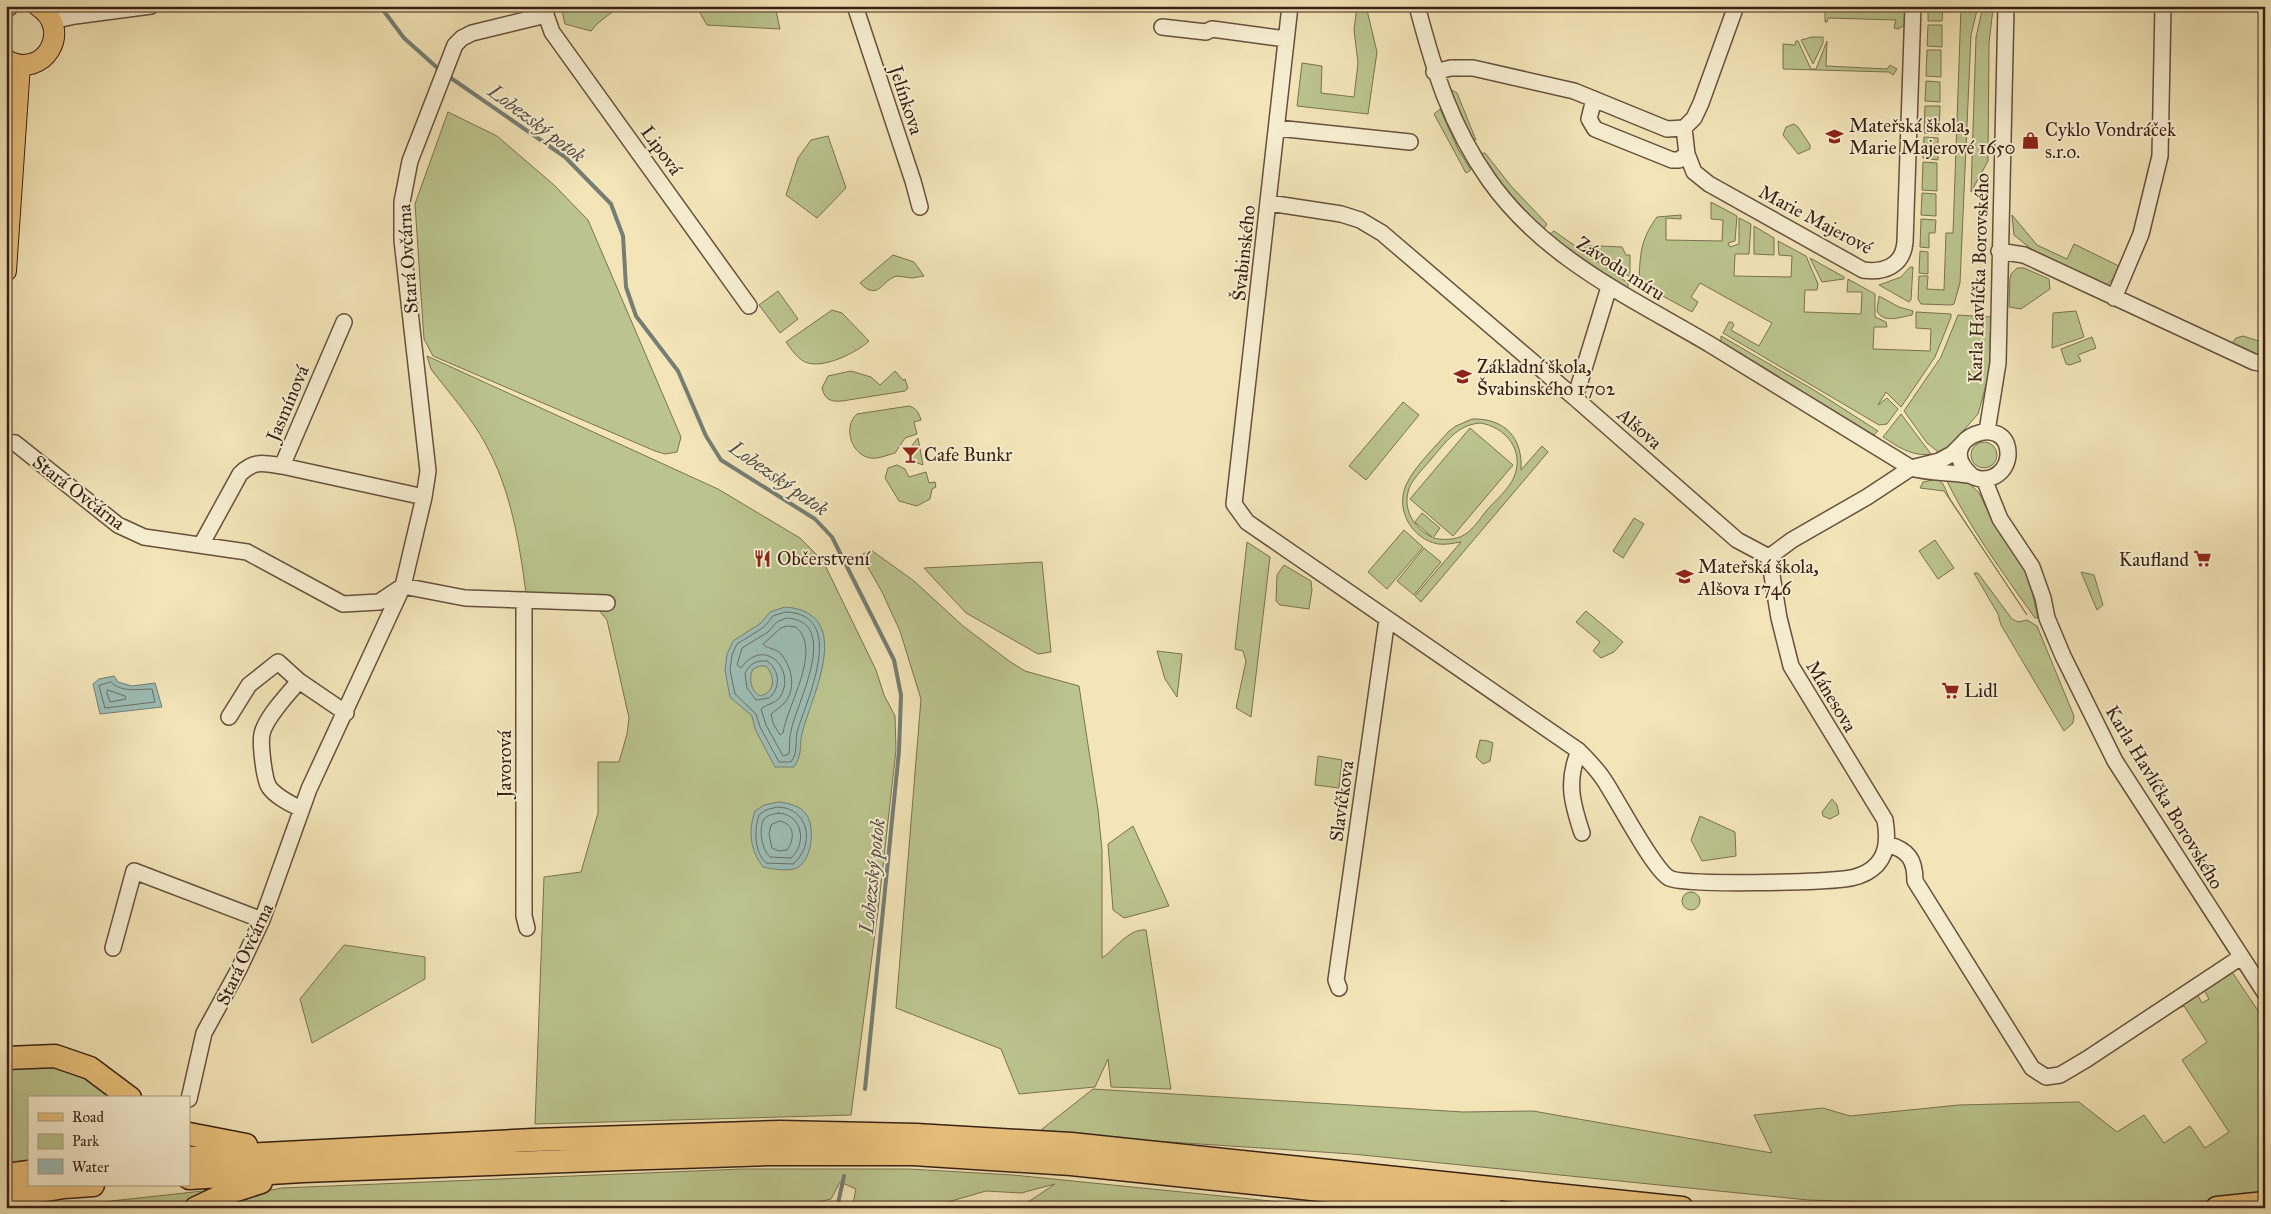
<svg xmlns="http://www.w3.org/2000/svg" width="2271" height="1214" viewBox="0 0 2271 1214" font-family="'IM FELL Great Primer',serif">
<rect width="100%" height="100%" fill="#f3e5b8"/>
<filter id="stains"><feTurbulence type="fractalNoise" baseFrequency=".004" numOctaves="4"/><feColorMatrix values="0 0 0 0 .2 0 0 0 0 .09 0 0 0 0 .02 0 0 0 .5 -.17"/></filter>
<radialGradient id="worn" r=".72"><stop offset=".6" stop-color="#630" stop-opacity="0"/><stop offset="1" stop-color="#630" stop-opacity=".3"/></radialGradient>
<path fill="#bbc48e" stroke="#7a7251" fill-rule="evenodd" d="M 561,6 L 620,6 L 598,23 L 591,31 L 565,24 Z
M 696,6 L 775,6 L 780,29 L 707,25 Z
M 1357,6 L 1366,6 L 1377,52 L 1368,114 L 1297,106 L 1302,63 L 1322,66 L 1321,93 L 1354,97 L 1358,63 L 1354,30 Z
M 1825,6 L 1908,6 L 1905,25 L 1898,29 L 1894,28 L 1896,20 L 1828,18 L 1827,22 L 1825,22 Z
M 1928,6 L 1943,6 L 1942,21 L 1928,21 Z
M 1947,6 L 1978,6 L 1971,35 L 1960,283 L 1954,304 L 1951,305 L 1921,304 L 1918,299 L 1919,276 L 1928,276 L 1927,289 L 1944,290 L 1946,233 L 1953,233 L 1961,7 Z
M 1983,6 L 1991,6 L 1993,9 L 1989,43 L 1988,161 L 1971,192 L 1976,37 Z
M 1928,25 L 1942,25 L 1942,47 L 1927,46 Z
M 1812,37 L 1823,37 L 1823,43 L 1813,64 L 1801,40 Z
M 1796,41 L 1798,41 L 1811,69 L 1816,69 L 1827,41 L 1826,66 L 1887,69 L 1890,65 L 1897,69 L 1893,75 L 1889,72 L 1783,69 L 1783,44 L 1795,45 Z
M 1927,50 L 1941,50 L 1941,77 L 1926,76 Z
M 1926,81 L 1940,82 L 1940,102 L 1925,101 Z
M 1452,90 L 1457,93 L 1476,140 L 1470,137 L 1449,91 Z
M 1925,106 L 1940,106 L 1939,134 L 1924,133 Z
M 1440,109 L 1458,149 L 1471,170 L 1466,173 L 1434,114 Z
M 448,112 L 497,136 L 554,185 L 588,220 L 681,437 L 677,452 L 665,454 L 655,451 L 433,356 L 424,339 L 415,204 Z
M 1794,124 L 1798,127 L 1810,145 L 1810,149 L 1798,154 L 1783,135 L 1786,127 Z
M 828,136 L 846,188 L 817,218 L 786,195 L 798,158 L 811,140 Z
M 1924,137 L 1938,138 L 1938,160 L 1923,158 Z
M 1483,153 L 1485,153 L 1511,186 L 1547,224 L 1543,230 L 1502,186 L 1482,157 Z
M 1923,162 L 1937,163 L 1937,191 L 1922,190 Z
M 1922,193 L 1936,194 L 1936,216 L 1921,215 Z
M 1711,202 L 1737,216 L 1735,241 L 1728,243 L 1730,247 L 1739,244 L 1739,218 L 1751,224 L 1749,254 L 1735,254 L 1734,276 L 1791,277 L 1792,256 L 1779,255 L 1778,241 L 1806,256 L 1818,284 L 1817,290 L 1805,290 L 1804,312 L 1861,314 L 1862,292 L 1847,292 L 1848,279 L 1875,294 L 1875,317 L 1886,322 L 1887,327 L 1874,327 L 1873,349 L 1930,351 L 1931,329 L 1916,328 L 1916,312 L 1951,314 L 1951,317 L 1935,357 L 1901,407 L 1886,392 L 1878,405 L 1887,398 L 1898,409 L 1887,424 L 1879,425 L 1723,333 L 1729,322 L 1732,322 L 1734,325 L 1731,330 L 1759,346 L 1772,323 L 1700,283 L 1691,297 L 1698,302 L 1692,312 L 1639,283 C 1640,255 1640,240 1657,217 L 1681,215 L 1681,219 L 1666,218 L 1666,240 L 1722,241 L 1723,220 L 1711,219 Z
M 2012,215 L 2037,245 L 2067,259 L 2074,244 L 2123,268 L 2107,285 L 2041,257 L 2014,235 Z
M 1921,219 L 1936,220 L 1935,233 L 1929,233 L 1929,248 L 1920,247 Z
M 1754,226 L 1774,238 L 1774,255 L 1754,254 Z
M 1554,231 L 1628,283 L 1628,289 L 1564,247 L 1550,234 Z
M 1581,245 L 1622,247 L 1626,255 L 1630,255 L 1630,277 Z
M 1920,251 L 1928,252 L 1928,274 L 1919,273 Z
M 893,255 L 914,262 L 924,276 L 912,278 L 897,276 C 881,280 879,302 860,283 Z
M 1810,258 L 1844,277 L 1844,279 L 1822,282 Z
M 1910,267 L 1913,267 L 1911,300 L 1909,302 L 1879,285 L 1901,277 Z
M 2017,268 L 2024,268 L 2049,279 L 2050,289 L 2021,309 L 2009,307 L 2010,278 L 2011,274 Z
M 778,291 L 798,319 L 780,333 L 759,305 Z
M 1879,296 L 1899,307 L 1913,311 L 1912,315 C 1901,317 1883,324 1877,311 Z
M 832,310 L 842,313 L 869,341 C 856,353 825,368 808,363 C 799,361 791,349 786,342 Z
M 2076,311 L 2084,337 L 2052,348 L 2053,313 Z
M 1958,315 L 1991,317 L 1989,374 L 1978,414 L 1942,455 L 1927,443 L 1904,411 L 1941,357 Z
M 1721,336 L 1814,390 L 1878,431 L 1874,435 L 1721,343 Z
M 2243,336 L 2265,343 L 2265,359 L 2230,346 L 2236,338 Z
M 2092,337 L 2096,348 L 2078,355 L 2081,361 L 2070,365 L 2066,364 L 2061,349 Z
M 427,356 L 718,489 L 800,538 L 823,561 L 876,670 L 884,695 L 895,716 L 896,750 L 878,911 L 851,1115 L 535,1124 L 544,877 L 581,872 L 598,813 L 598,762 L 619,762 L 627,734 L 629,718 L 607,620 L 598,609 L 526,593 C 519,541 511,490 485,443 C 471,417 449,393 431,369 Z
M 851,371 L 871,377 L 880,385 L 895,371 L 903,380 L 905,379 L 908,388 L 905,391 L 842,401 C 831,402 825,400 822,388 L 828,376 Z
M 1403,402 L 1419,415 L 1366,480 L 1349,466 Z
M 909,406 C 916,408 919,413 921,420 L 914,422 L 917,434 L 905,438 L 895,453 C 887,455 879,459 871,458 C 852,456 842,427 857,414 Z
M 1901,414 L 1931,454 C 1913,457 1898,447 1883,437 Z
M 1472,419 C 1505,418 1523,438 1521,470 L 1542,446 L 1548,452 L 1421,602 L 1415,596 L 1461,542 C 1454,543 1446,545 1438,544 C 1412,539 1395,510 1406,485 C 1414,467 1436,446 1449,431 L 1456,426 ZM 1480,423 C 1506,427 1525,451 1514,477 C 1509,489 1496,500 1487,510 C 1479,520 1472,532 1460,537 C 1451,540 1442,540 1433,538 L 1440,528 L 1422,513 L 1415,522 L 1432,537 C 1413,528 1401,507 1410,486 C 1415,476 1425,467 1432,458 C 1446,442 1457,425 1480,423 Z
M 1470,428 L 1513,465 L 1453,536 L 1410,499 Z
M 918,438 L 923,465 L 912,461 C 907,451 911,446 918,438 Z
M1971 455a13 13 0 1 1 26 0a13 13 0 1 1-26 0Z
M 897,465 L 905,469 L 909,477 L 926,472 L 929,483 L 935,482 L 936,487 L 932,489 L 930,499 L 917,506 L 899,501 L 885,478 L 888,468 Z
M 1944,475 L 1961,479 L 1970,484 L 1979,493 L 1992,520 L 2028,574 L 2038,618 L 2035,618 C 2003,573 1968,526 1944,475 Z
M 1937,479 L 1943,484 L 1950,499 L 2027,615 L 1944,491 L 1920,488 L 1923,482 Z
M 1634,518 L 1644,524 L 1623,558 L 1613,551 Z
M 1404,530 L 1423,547 L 1387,589 L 1368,572 Z
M 1935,540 L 1954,568 L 1938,579 L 1919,551 Z
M 1247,542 L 1270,557 L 1251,717 L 1236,708 L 1246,661 L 1243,651 L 1235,649 Z
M 1424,548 L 1441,562 L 1414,595 L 1397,581 Z
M 871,550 L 914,581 L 963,626 L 1009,661 L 1025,671 L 1079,686 L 1098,810 L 1102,850 L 1102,958 C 1114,950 1129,928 1146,930 L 1171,1089 L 1111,1087 L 1108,1059 L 1095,1087 L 1019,1094 L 1001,1049 L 896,1008 L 921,699 L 900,631 L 882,592 L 861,555 Z
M 1042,562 L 1051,652 L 1038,654 L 966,613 L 924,568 Z
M 1284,565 L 1311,581 L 1312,590 L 1309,609 L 1280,605 L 1276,601 L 1277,575 Z
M 2081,572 L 2094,575 L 2103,605 L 2097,610 Z
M 1974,573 L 1978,573 L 2012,619 L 2018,622 L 2027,620 L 2037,626 L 2074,716 L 2073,723 L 2064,731 L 2001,625 L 1998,614 Z
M 1586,611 L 1623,642 L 1614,652 L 1601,658 L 1593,651 L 1600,642 L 1576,622 Z
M 1157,651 L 1182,654 L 1177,697 L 1165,679 Z
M 1480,740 L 1488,741 L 1493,743 L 1490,761 L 1483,764 L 1476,757 Z
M 1318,756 L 1342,760 L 1339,788 L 1315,785 Z
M 1832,799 L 1837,805 L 1839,814 L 1830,819 L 1823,816 L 1822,812 Z
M 1700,816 L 1735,832 L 1736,856 L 1702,861 L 1691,840 Z
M 1133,826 L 1169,906 L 1124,918 L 1113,910 L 1108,844 Z
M1682 901a9 9 0 1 1 18 0a9 9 0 1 1-18 0Z
M 344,945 L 425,957 L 425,979 L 312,1043 L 300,999 Z
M 2230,969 L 2265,1021 L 2265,1196 L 2147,1206 L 2051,1208 L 1808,1200 L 1352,1154 L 1139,1140 L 1041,1130 L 1093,1089 L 1463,1112 L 1533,1111 L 1772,1153 L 1754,1115 L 1823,1108 L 1850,1116 L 1959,1105 L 2079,1102 L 2117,1132 L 2144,1115 L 2164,1143 L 2190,1126 L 2205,1148 L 2229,1132 L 2182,1060 L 2207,1042 L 2184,1006 L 2176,1009 L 2197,994 L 2202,1003 L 2209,999 L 2204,990 Z
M 41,1065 C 72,1070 90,1080 115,1098 L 29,1098 L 29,1160 L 6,1163 L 6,1067 Z
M 742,1169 L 909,1169 L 1013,1175 L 1340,1208 L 1019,1208 L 1055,1184 L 1021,1193 L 986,1191 L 927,1208 L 852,1208 L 856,1189 L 840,1182 L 831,1199 L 808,1204 L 776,1203 L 758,1208 L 588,1206 L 576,1208 L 300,1208 L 292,1204 L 269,1208 L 213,1208 L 256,1193 L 282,1188 Z
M 212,1190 L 181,1208 L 47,1208 Z"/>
<path fill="#9dbdb6" stroke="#757e75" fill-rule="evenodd" d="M 785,607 C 855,612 813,693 803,730 C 798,745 804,752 794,767 L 775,767 L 755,729 L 752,716 L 730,697 L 725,670 L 727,654 L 733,641 L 761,623 L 770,612 ZM 760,666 L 766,666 C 775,676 776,691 761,696 C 751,693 748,678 753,669 Z
M 114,676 L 118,682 L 132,686 L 155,683 L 162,707 L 100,714 L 93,684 L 99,679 Z
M 778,802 C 788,803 799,805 806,814 C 816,827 812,864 794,869 C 784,871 773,869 763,867 C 750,850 748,831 755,811 L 764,805 Z"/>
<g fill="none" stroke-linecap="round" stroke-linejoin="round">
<path stroke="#6a6e65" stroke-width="1" d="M 786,612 C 847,614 808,697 798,729 C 794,740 799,752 791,762 L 779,762 L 760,727 L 756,714 L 735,694 L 730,670 L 732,655 L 737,644 L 764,627 L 773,616 Z
M 787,618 C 842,621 796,704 791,731 C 789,738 790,746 789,754 L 783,756 L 766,725 L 761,709 C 766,704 775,704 780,697 C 797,671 765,635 741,668 L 737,665 L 742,648 L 768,632 L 777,622 Z
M 788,626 L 796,627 C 823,650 787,705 783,733 L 780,735 L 773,723 L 771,714 C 775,710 782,707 786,701 C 796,687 792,666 780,653 C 775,648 767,649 763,644 L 781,628 Z
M 767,661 C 780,670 781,688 769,698 L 756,700 L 747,688 L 745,673 C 750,664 756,660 767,661 Z
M 111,682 C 122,693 137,689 152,689 L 155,702 L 105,708 L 99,686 Z
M 108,690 L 125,696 L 126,699 L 110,702 L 107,693 Z
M 778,807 C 810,808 815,846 793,864 L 766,863 C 754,851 754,831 759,815 L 766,810 Z
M 779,813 C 803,815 807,844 791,858 L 770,857 C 762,850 758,829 764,819 C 767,815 774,814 779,813 Z
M 780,821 C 795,824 795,839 787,850 L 779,851 L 772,848 L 769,834 L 771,825 Z"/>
<path stroke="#757e75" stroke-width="4" d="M 380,6 L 404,38 L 442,72
M 448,76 L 565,157 L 611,204 L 623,236 L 626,287 L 636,316 L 678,371 L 706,436 L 721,460 L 815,519 L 832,537 L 894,660 L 901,695 L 899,751 L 865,1089
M 837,1208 L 844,1176"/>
<defs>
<path id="minor" d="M 546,6 L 546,15 L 552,32 L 749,306
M 855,6 L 913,181 L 920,207
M 1290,6 L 1234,504 L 1247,522 L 1579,751 C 1588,760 1597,769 1604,780 C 1617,799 1653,869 1669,878 C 1685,886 1820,882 1844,879 C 1854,878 1864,875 1872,869 C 1888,857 1888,838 1885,820 L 1791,666 L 1779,618 L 1769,557
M 1417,6 C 1434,70 1450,125 1489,180 C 1545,259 1630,297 1711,345 C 1778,386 1844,427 1911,468 C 1929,473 1948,472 1968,475 C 1973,476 1977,479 1982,479 C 1986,479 1990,478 1993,477 C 2002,473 2007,465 2008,456 C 2010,409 1930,439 1971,475
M 52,21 L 75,16 L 151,6
M 1162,27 L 1206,32 L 1212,29 L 1286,39
M 1434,72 L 1451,68 L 1473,68 L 1574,91 L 1667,129 L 1684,128 L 1694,118 L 1701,103 L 1736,6
M 1594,99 L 1589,119 L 1595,129 L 1672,160 L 1679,160 L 1687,154
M 1277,128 L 1410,142
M 1684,128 L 1687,154 L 1694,172 L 1709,184 L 1863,270 C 1884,273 1903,266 1905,242 L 1913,6
M 1269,203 L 1341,214 L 1360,220 L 1382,233 L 1575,398 L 1737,540 L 1769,557
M 1999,251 L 2024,255 L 2254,362 L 2265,364
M 2114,298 L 2141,234 L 2160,156 L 2163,6
M 1575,398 L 1609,287
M 1987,431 L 1998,363 L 2006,6
M 6,442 L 15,443 L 118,525 L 144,537 L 247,552 L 343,604 L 379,602 L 403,586 L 465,598 L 607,603
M 282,466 L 424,497
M 1984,479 L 2000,519 L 2032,567 L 2043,598 L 2047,618 L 2063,656 L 2115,761 L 2265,993
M 201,545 L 240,474 C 254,460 263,463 282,466 L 344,322
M 1769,557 L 1792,540 L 1867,497 L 1911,468 L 1939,461 L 1952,454 L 1963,443
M 524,600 L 524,916 L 527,928
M 229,717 L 249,685 L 278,662 L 299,681
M 1579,751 C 1566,781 1572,803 1582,833
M 301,809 C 291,804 276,797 269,787 C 264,779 260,744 262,734 C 265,718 289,693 299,681 L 346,713
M 1887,844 C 1908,850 1915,859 1915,881 L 2032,1068 L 2046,1077 L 2060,1075 L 2087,1059 L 2241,957
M 113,948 L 134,871 L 262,920
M 1339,988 L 1336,980 L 1387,619
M 189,1099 L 204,1033 L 239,969 L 262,920 L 309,789 L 403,586 L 424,497 L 428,471 L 402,240 L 402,202 L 410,161 L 455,45 L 462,38 L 472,33 L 546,15"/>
<path id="major" d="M 6,7 L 8,6
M 6,60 C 44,81 74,29 38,6
M 6,271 L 20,65"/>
<path id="highway" d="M 6,1058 L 55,1056 L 90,1068 L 130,1098
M 189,1134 L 246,1145
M 189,1158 L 533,1140 L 780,1132 L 916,1135 L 1071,1144 L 1682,1208
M 6,1175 L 29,1172
M 189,1178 L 303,1171 L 619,1159 L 769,1154 L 913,1154 L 1071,1164 L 1492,1208
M 6,1197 L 64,1187 L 93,1185
M 196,1208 L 230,1192 L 261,1182
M 2217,1208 L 2265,1203"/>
</defs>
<use href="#minor" stroke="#67513d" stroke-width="18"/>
<use href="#major" stroke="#382014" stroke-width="22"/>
<use href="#highway" stroke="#382014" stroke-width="25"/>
<use href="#minor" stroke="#f7eed1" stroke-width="15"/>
<use href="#major" stroke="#eac27c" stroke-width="20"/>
<use href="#highway" stroke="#eac27c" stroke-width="22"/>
</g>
<defs>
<symbol id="school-bare" viewBox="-9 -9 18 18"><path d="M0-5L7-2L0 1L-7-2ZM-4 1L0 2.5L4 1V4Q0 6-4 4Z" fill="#8f2418" stroke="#f7eed1" stroke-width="2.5" paint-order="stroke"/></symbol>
<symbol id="shop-bare" viewBox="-9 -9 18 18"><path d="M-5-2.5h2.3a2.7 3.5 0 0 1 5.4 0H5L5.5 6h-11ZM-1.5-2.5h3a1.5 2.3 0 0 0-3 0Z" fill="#8f2418" stroke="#f7eed1" stroke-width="2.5" paint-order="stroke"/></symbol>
<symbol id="bar-bare" viewBox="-9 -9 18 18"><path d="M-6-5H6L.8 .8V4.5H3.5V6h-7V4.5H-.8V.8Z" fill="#8f2418" stroke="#f7eed1" stroke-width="2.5" paint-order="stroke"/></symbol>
<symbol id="restaurant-bare" viewBox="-9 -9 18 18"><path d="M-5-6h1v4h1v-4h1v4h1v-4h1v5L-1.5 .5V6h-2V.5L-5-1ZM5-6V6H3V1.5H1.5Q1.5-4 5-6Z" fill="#8f2418" stroke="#f7eed1" stroke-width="2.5" paint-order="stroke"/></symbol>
<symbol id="supermarket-bare" viewBox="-9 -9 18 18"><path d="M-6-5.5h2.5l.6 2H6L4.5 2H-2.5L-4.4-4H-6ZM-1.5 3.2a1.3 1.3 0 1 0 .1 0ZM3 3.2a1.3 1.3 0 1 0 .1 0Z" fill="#8f2418" stroke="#f7eed1" stroke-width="2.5" paint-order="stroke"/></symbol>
</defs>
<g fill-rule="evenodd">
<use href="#school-bare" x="1822" y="124" width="25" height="25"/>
<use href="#shop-bare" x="2018" y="128" width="25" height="25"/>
<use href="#school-bare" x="1450" y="364" width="25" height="25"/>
<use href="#bar-bare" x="898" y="442" width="25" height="25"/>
<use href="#restaurant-bare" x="750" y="546" width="25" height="25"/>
<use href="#supermarket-bare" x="2190" y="546" width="25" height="25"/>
<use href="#school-bare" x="1672" y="564" width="25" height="25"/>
<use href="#supermarket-bare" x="1938" y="678" width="25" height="25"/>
</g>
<g text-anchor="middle" stroke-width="4" stroke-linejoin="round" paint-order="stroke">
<g font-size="19" fill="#382014" stroke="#f7eed1">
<text transform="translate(907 100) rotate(72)" y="7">Jelínkova</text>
<text transform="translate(662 150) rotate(54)" y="7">Lipová</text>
<text transform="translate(1816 219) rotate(28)" y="7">Marie Majerové</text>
<text transform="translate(1243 253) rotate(-84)" y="7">Švabinského</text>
<text transform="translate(407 259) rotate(-94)" y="7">Stará Ovčárna</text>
<text transform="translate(1621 268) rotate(33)" y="7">Závodu míru</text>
<text transform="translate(1978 278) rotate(-88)" y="7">Karla Havlíčka Borovského</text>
<text transform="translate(287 403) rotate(-67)" y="7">Jasmínová</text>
<text transform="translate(1640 428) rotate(41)" y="7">Alšova</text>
<text transform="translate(79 492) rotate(37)" y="7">Stará Ovčárna</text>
<text transform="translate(1832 696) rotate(59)" y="7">Mánesova</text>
<text transform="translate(504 764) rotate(-90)" y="7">Javorová</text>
<text transform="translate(2165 797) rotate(59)" y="7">Karla Havlíčka Borovského</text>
<text transform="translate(1341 801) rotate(-82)" y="7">Slavíčkova</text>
<text transform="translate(244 954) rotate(-65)" y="7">Stará Ovčárna</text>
</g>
<g font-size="19" fill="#382014" stroke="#f7eed1" text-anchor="start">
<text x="1849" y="132">Mateřská škola,<tspan x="1849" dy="22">Marie Majerové 1650</tspan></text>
<text x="2045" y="136">Cyklo Vondráček<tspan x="2045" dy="22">s.r.o.</tspan></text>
<text x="1477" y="373">Základní škola,<tspan x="1477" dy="22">Švabinského 1702</tspan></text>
<text x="924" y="461">Cafe Bunkr</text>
<text x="777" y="565">Občerstvení</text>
<text x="2189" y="566" text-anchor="end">Kaufland</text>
<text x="1698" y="573">Mateřská škola,<tspan x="1698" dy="22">Alšova 1746</tspan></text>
<text x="1964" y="697">Lidl</text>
</g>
<g font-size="20" font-style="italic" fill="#564f45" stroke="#f7eed1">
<text transform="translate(537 123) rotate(37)" y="7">Lobezský potok</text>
<text transform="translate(779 478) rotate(35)" y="7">Lobezský potok</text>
<text transform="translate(872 876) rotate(-84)" y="7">Lobezský potok</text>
</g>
</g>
<rect width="2271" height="1214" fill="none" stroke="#f3e5b8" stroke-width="25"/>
<rect x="8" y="8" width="2256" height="1199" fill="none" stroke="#382014" stroke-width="2.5"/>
<rect x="12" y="12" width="2246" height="1189" fill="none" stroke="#382014"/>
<rect x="28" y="1096" width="162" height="90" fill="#f7eed1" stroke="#ab9c85"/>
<rect x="38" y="1113" width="25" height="8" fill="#eac27c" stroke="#ab9c85"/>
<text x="72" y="1122" font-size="15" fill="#382014">Road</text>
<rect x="38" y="1134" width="25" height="15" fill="#bbc48e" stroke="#ab9c85"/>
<text x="72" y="1146" font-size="15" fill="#382014">Park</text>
<rect x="38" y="1159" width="25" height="15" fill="#9dbdb6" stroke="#ab9c85"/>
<text x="72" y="1172" font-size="15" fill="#382014">Water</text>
<rect width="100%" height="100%" filter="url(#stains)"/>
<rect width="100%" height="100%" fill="url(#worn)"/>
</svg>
